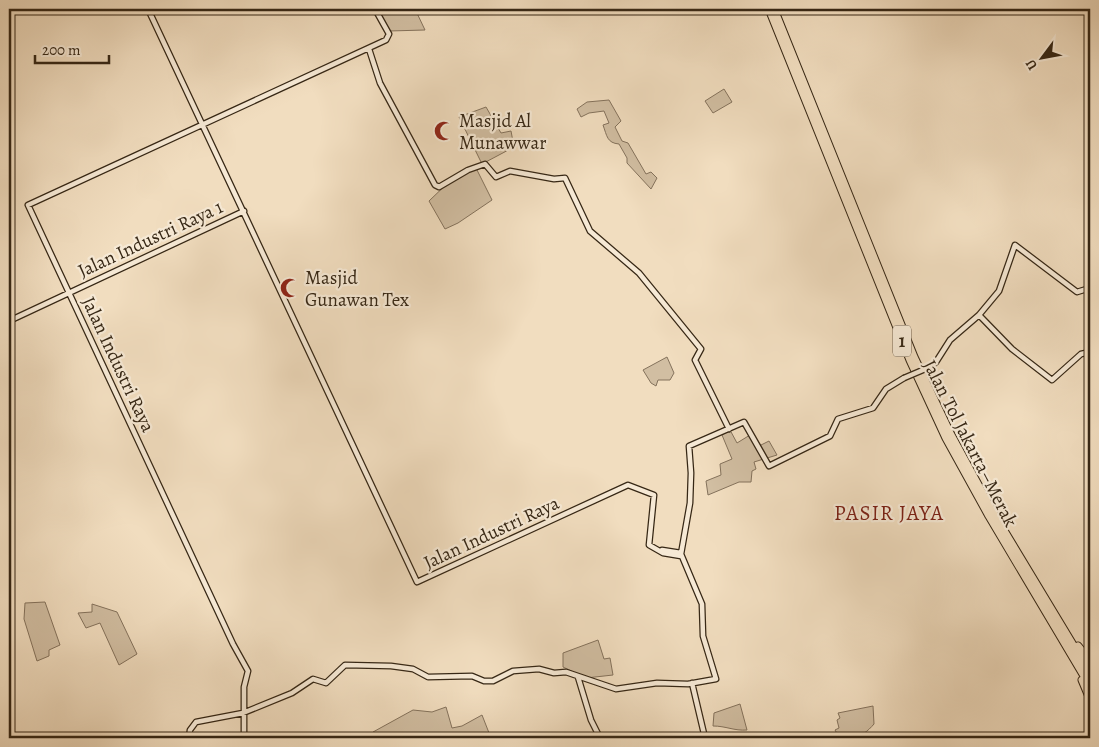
<svg xmlns="http://www.w3.org/2000/svg" width="1099" height="747" viewBox="0 0 1099 747" font-family="Alegreya,serif">
<rect width="100%" height="100%" fill="#f1ddbf"/>
<filter id="stains"><feTurbulence type="fractalNoise" baseFrequency=".004" numOctaves="4"/><feColorMatrix values="0 0 0 0 .2 0 0 0 0 .09 0 0 0 0 .02 0 0 0 .5 -.17"/></filter>
<radialGradient id="worn" r=".72"><stop offset=".6" stop-color="#630" stop-opacity="0"/><stop offset="1" stop-color="#630" stop-opacity=".3"/></radialGradient>
<path fill="#d1bea2" stroke="#84725c" d="M 377,9 L 415,9 L 425,30 L 389,31 Z
M 724,89 L 732,102 L 713,113 L 705,101 Z
M 609,100 L 621,121 L 615,127 L 622,141 L 628,143 L 646,174 L 651,172 L 657,178 L 651,189 L 627,163 L 627,158 L 619,144 C 607,143 607,136 603,125 L 609,123 L 604,111 L 589,113 L 581,117 L 577,109 L 587,102 Z
M 486,107 L 501,133 L 511,131 L 514,147 L 482,164 L 459,117 Z
M 476,168 L 492,200 L 458,223 L 445,229 L 429,201 L 453,178 Z
M 667,357 L 674,373 L 670,380 L 658,380 L 656,386 L 651,383 L 643,370 Z
M 730,430 L 737,443 L 750,435 L 757,447 L 769,441 L 777,455 L 754,462 L 756,469 L 752,471 L 751,482 L 739,482 L 708,495 L 706,481 L 721,475 L 720,464 L 732,459 L 722,435 Z
M 45,602 L 60,645 L 49,650 L 49,656 L 37,661 L 24,619 L 25,603 Z
M 92,604 L 117,612 L 137,654 L 119,665 L 100,623 L 86,628 L 78,613 L 92,612 Z
M 598,640 L 604,659 L 610,658 L 613,675 L 586,678 L 563,667 L 563,653 Z
M 740,704 L 747,730 C 734,731 726,726 713,726 L 714,713 Z
M 873,706 L 874,724 C 868,731 860,738 850,738 L 845,733 L 839,737 L 835,730 L 839,728 L 837,720 L 840,718 L 838,713 Z
M 446,707 L 452,728 L 462,726 L 482,715 L 491,738 L 377,738 L 373,732 L 413,710 L 432,712 Z"/>
<g fill="none" stroke-linecap="round" stroke-linejoin="round">
<defs>
<path id="secondary" d="M 148,9 L 417,582 L 628,485 L 654,495 L 649,545 L 663,553 L 681,556
M 369,49 L 380,83 L 435,185 L 439,187 L 468,170 L 485,164 L 496,177 L 510,171 L 554,179 L 565,178 L 590,231 L 639,273 L 701,349 L 695,360 L 729,429
M 979,315 L 1012,349 L 1052,380 L 1081,354 L 1090,352
M 9,321 L 244,211
M 930,367 L 936,362 L 950,340 L 979,315 L 999,291 L 1015,245 L 1077,292 L 1090,288
M 662,550 L 681,553
M 578,677 L 591,720 L 600,738
M 692,683 L 705,738
M 189,738 L 190,730 L 196,722 L 243,713 L 292,693 L 313,679 L 326,683 L 345,665 L 391,666 L 413,669 L 428,677 L 472,676 L 484,681 L 493,681 L 513,671 L 539,669 L 554,673 L 566,672 L 616,689 L 657,683 L 688,684 L 716,679 L 703,636 L 702,604 L 681,554 L 690,503 L 691,473 L 689,446 L 744,422 L 769,466 L 830,436 L 838,419 L 873,408 L 886,389 L 904,378
M 244,738 L 244,687 L 248,671 L 233,644 L 28,205 L 386,40 L 389,34 L 375,9"/>
<path id="highway" d="M 769,9 L 910,360 L 946,438 L 989,516 L 1090,686
M 774,9 L 914,357 L 951,435 L 994,514 L 1090,673
M 1078,646 L 1090,661
M 1082,680 L 1090,699"/>
</defs>
<use href="#secondary" stroke="#362715" stroke-width="7"/>
<use href="#highway" stroke="#362715" stroke-width="9"/>
<use href="#secondary" stroke="#f6e9d5" stroke-width="4.5"/>
<use href="#highway" stroke="#f1ddbf" stroke-width="7"/>
<defs>
<path id="secondary-bridge" d="M 904,378 L 930,367"/>
</defs>
<use href="#secondary-bridge" stroke="#362715" stroke-width="7" stroke-linecap="butt"/>
<use href="#secondary-bridge" stroke="#f6e9d5" stroke-width="4.5"/>
</g>
<defs>
<symbol id="mosque-bare" viewBox="-9 -9 18 18"><path d="M3.5-4.9A6 6 0 1 0 3.5 4.9A5 5 0 1 1 3.5-4.9Z" fill="#8f2418" stroke="#f6e9d5" stroke-width="2.5" paint-order="stroke"/></symbol>
</defs>
<g fill-rule="evenodd">
<use href="#mosque-bare" x="430" y="117" width="28" height="28"/>
<use href="#mosque-bare" x="276" y="274" width="28" height="28"/>
</g>
<g text-anchor="middle" stroke-width="4.5" stroke-linejoin="round" paint-order="stroke">
<rect fill="#f6e9d5" stroke="#70614f" stroke-width="1" x="893" y="325.5" width="18" height="31" rx="4"/>
<g font-size="18" font-weight="bold" fill="#362715">
<text x="902" y="347">1</text>
</g>
<g font-size="19" fill="#362715" stroke="#f6e9d5" text-anchor="start">
<text x="459" y="127">Masjid Al<tspan x="459" dy="22">Munawwar</tspan></text>
<text x="305" y="284">Masjid<tspan x="305" dy="22">Gunawan Tex</tspan></text>
</g>
<g font-size="19" fill="#362715" stroke="#f6e9d5">
<text transform="translate(150 238) rotate(-25)" y="7">Jalan Industri Raya 1</text>
<text transform="translate(119 364) rotate(65)" y="7">Jalan Industri Raya</text>
<text transform="translate(971 443) rotate(63)" y="7">Jalan Tol Jakarta–Merak</text>
<text transform="translate(491 532) rotate(-25)" y="7">Jalan Industri Raya</text>
</g>
<g font-size="21" letter-spacing="1" fill="#7a1f14" stroke="#f6e9d5">
<text x="889" y="520">PASIR JAYA</text>
</g>
</g>
<rect width="1099" height="747" fill="none" stroke="#f1ddbf" stroke-width="30"/>
<rect x="10" y="10" width="1079" height="727" fill="none" stroke="#362715" stroke-width="2.5"/>
<rect x="15" y="15" width="1069" height="717" fill="none" stroke="#362715"/>
<g transform="translate(1042 58) rotate(238)" stroke="#f6e9d5" stroke-width="4" paint-order="stroke">
<path d="M0-4L9 19L0 12L-9 19Z" fill="#362715"/>
<text y="-8" font-size="14" font-weight="bold" text-anchor="middle" fill="#362715">U</text>
</g>
<path d="M35 55v8h74v-8" fill="none" stroke="#362715" stroke-width="2.5"/>
<text x="42" y="55" font-size="15" fill="#362715" stroke="#f6e9d5" stroke-width="4" paint-order="stroke">200 m</text>
<rect width="100%" height="100%" filter="url(#stains)"/>
<rect width="100%" height="100%" fill="url(#worn)"/>
</svg>
